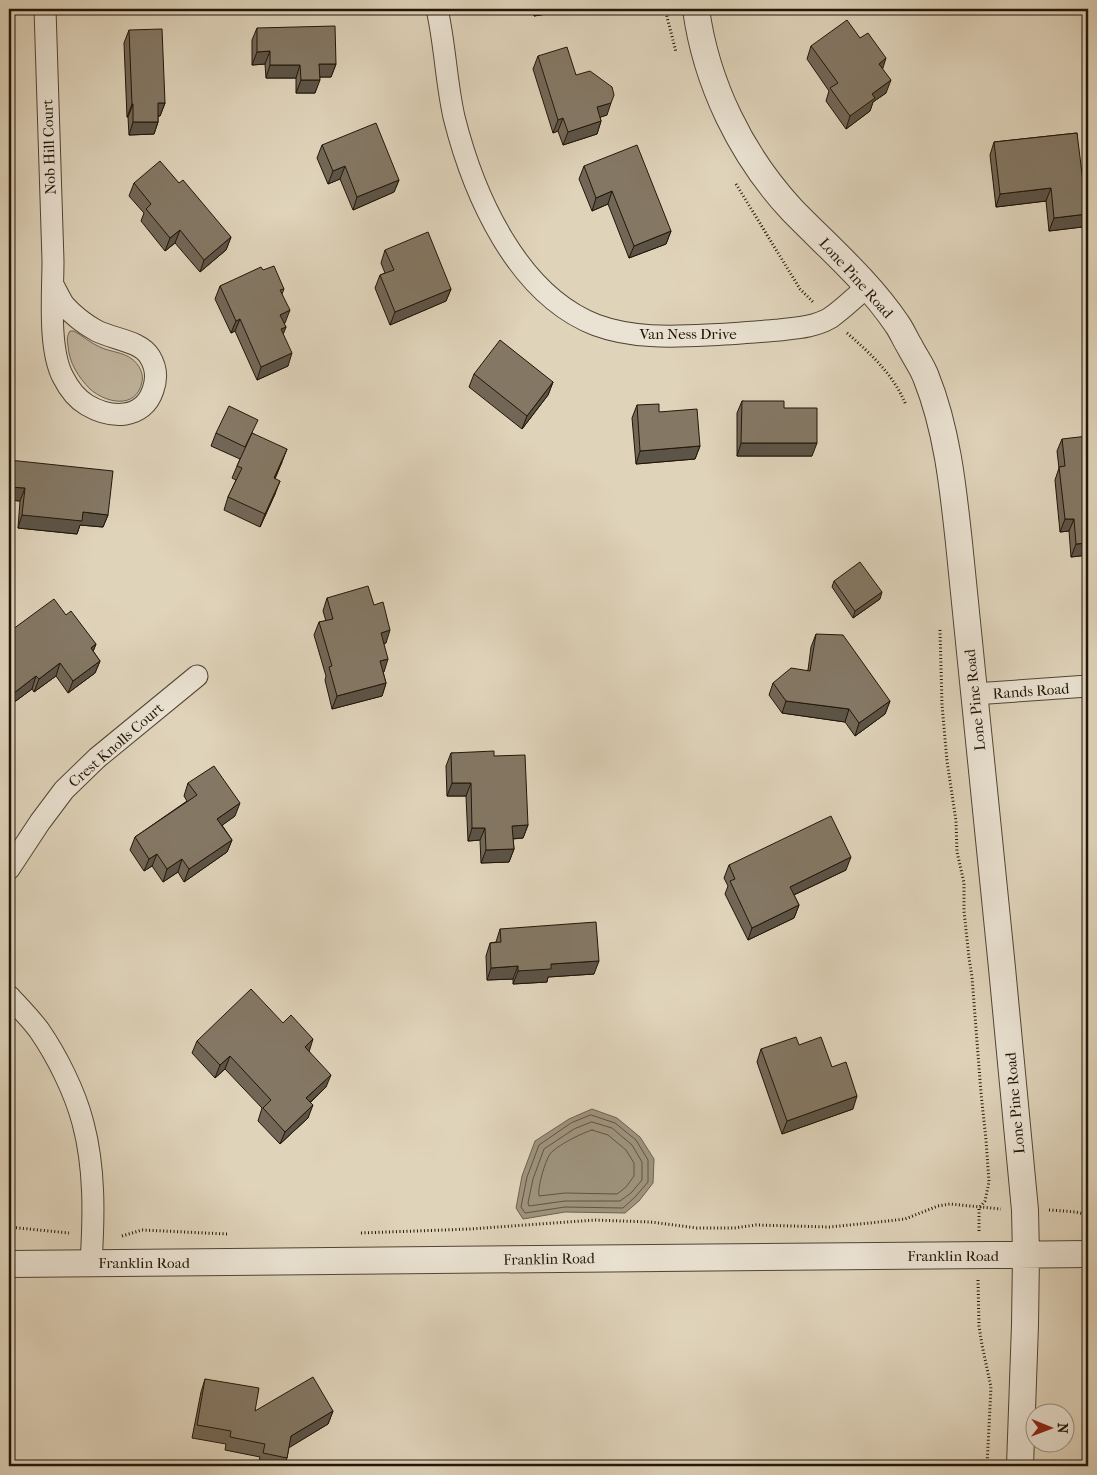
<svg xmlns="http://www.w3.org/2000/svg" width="1097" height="1475" viewBox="0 0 1097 1475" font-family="'IM FELL French Canon',serif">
<rect width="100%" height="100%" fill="#dfd3ba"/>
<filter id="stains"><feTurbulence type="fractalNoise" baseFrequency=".004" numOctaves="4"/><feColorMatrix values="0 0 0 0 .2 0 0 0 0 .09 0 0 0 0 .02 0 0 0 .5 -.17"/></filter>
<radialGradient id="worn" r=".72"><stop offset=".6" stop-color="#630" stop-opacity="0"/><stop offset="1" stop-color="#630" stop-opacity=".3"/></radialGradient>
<path fill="#bfb39c" stroke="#706452" d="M 70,331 L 74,331 C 83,336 90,343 100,347 C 110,352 123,352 132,359 C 139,364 144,374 142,382 C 136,410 106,403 90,389 C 78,377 69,362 68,346 C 67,340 67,336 70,331 Z"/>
<path fill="#9e937d" stroke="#6c614e" d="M 592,1109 L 617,1118 L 640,1137 L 654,1159 L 653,1183 L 639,1201 L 625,1213 L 565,1212 L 523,1219 L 516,1208 L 522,1176 L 535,1141 L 569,1119 Z"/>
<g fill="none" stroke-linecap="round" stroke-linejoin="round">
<path stroke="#605442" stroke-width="1" d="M 591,1115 L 615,1123 L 636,1140 L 648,1160 L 648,1182 L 635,1197 L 623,1208 L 565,1207 L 525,1213 L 521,1207 L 527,1177 L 539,1145 L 571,1123 Z
M 592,1122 L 612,1128 L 632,1145 L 642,1162 L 642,1180 L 631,1193 L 620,1201 L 565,1201 L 529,1206 L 528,1203 L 533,1179 L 544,1149 L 574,1129 Z
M 592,1130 L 608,1135 L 626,1150 L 634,1163 L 634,1176 L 626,1187 L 617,1194 L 565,1193 L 539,1196 C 537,1189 545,1161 550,1154 C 556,1146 582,1133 592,1130 Z"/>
<defs>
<path id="minor" d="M 45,9 L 53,261 C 53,292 48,349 63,377 C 68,387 77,399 87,405 C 111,419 143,420 153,390 C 157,379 156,367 150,357 C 141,341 113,339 97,331 C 86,325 73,315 64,305 C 60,299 57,292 53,285
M 437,9 C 445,44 446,81 454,117 C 473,193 516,294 596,325 C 631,338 670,337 707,335 C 731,334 755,332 779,330 C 796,328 815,327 830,318 C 843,309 855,297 868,286
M 974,694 L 1088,686
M 9,869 L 40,822 L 64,790 L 97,758 L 197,676
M 9,996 C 19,1007 30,1018 39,1030 C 57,1056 75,1092 83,1123 C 95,1168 94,1216 91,1263"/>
<path id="tertiary" d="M 696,9 C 706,83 741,155 792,210 C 828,247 868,281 897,324 C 902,331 905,339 910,347 C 915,357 922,366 926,377 C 947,429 953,487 959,543 L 1002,968 L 1025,1210 L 1026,1255 L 1025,1325 L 1020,1466
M 9,1264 L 1088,1254"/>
</defs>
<use href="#minor" stroke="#504534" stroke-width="23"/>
<use href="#tertiary" stroke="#504534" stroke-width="28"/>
<path stroke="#211608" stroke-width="3" stroke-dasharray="1 2.5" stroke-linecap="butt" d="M 665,9 L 676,52
M 736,184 L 800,289 L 813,302
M 847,333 C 872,355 893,374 906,405
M 940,630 L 942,705 L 947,761 L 956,821 L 957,852 L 964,883 L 964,911 L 969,958 L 972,977 L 981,1093 L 986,1140 L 989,1182 L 985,1201 L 979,1208 L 979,1231
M 1049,1210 L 1076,1212 L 1088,1215
M 9,1227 L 69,1233
M 361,1233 L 470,1229 L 595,1220 L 651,1222 L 697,1228 L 734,1228 L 756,1225 L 829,1227 L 870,1223 L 905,1219 L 938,1206 L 950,1204 L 1001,1209
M 122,1236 L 142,1230 L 227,1234
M 978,1280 L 979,1326 L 982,1345 L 991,1387 L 987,1466"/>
<use href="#minor" stroke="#eae2d2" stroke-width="21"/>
<use href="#tertiary" stroke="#eae2d2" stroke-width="26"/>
</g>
<path fill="#726757" stroke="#211608" d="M 533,9 L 577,9 L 534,16 Z
M 257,28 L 336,64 L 331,77 L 320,77 L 315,93 L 296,93 L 296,78 L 266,78 L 265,64 L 252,65 L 252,40 Z
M 129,30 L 165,103 L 160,116 L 158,116 L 158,122 L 154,134 L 129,135 L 128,117 L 127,117 L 124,43 Z
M 811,46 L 882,69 L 886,93 L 873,102 L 870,111 L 846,129 L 826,101 L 829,91 L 807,59 Z
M 538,56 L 576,75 L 607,115 L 600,117 L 601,121 L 597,134 L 563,145 L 558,131 L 553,133 L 533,69 Z
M 1077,133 L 1082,227 L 1049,231 L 1046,201 L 996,207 L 990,155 L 994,142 Z
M 322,145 L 399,180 L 394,192 L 353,210 L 340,179 L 328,184 L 317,158 Z
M 584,166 L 671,231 L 666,244 L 629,258 L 608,204 L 592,211 L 579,179 Z
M 134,183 L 179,183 L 231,237 L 226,250 L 200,272 L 175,243 L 165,251 L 141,221 L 144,213 L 129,196 Z
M 385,250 L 451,289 L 446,301 L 390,325 L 375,288 L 380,275 L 385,273 L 381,263 Z
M 263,270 L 284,289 L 282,294 L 285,323 L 284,324 L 286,327 L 283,333 L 288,366 L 257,380 L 235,331 L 231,333 L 215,299 L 220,286 Z
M 474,374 L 553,382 L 548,395 L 522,429 L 469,387 Z
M 742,401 L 784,408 L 812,456 L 737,456 L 737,413 Z
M 637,405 L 659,412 L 700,446 L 695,459 L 636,464 L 632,418 Z
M 216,433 L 253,433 L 282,462 L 275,479 L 275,494 L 260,527 L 224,510 L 228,497 L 236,480 L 232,478 L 240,459 L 211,446 Z
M 1062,439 L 1088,555 L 1071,557 L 1069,531 L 1060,532 L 1055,480 L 1059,468 L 1057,451 Z
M 9,460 L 108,515 L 103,527 L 80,525 L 77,534 L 18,528 L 20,501 L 9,500 Z
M 834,581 L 880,599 L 853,618 L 832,587 Z
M 327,598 L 374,605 L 386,643 L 384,643 L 383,672 L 386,683 L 382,696 L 332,709 L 325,680 L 326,676 L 314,635 L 319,622 L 326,621 L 323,611 Z
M 66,615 L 96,644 L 93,651 L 100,661 L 95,673 L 68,693 L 56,676 L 34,692 L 32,689 L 9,706 L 9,632 Z
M 816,634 L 890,701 L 885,714 L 855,736 L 845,722 L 782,713 L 769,695 L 773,683 L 808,670 L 811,647 Z
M 451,753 L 494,756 L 528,825 L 523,838 L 513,839 L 514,849 L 509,862 L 481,863 L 480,840 L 468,841 L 466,796 L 447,796 L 446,766 Z
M 188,783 L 235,816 L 222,825 L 232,840 L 227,852 L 184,882 L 178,872 L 163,882 L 152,866 L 144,871 L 130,850 L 135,837 L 187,801 L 184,796 Z
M 729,865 L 846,870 L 794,895 L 799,905 L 794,918 L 748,940 L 725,894 L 728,886 L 724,878 Z
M 500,929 L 594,974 L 548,977 L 547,982 L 513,984 L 513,979 L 487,980 L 486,956 L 490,943 L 496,942 Z
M 197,1041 L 309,1051 L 326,1087 L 310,1103 L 308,1118 L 280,1144 L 258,1121 L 262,1108 L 225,1069 L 215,1078 L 192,1053 Z
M 761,1049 L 832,1067 L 853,1109 L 782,1134 L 757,1062 Z
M 205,1379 L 255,1411 L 333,1411 L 328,1424 L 289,1447 L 287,1458 L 284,1466 L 258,1466 L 260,1457 L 225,1450 L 226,1444 L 192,1438 L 201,1392 Z"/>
<path fill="#5c5447" stroke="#211608" d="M 536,9 L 577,9 L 534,16 Z
M 270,51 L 265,64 L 252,65 L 257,52 Z
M 886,58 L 882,71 L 879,64 Z
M 319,64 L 336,64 L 331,77 L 314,77 Z
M 270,65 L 300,65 L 296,78 L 266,78 Z
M 301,80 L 320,80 L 315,93 L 296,93 Z
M 891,80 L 886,93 L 873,102 L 870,111 L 846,129 L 850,116 L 872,94 Z
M 158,103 L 165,103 L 160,116 L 153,116 Z
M 611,103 L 607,115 L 592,120 L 597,107 Z
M 132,104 L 133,104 L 128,117 L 127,117 Z
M 563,118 L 558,131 L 553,133 L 558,120 Z
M 601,121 L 597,134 L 563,145 L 568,132 Z
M 133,122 L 158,122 L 154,134 L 129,135 Z
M 345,166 L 340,179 L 328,184 L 333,171 Z
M 399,180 L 394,192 L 353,210 L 357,197 Z
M 1051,188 L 1046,201 L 996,207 L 1000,194 Z
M 612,191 L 608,204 L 592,211 L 596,198 Z
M 1087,214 L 1082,227 L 1049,231 L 1054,218 Z
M 180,230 L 175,243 L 165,251 L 170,238 Z
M 671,231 L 666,244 L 629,258 L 634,246 Z
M 231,237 L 226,250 L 200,272 L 204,260 Z
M 451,289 L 446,301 L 390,325 L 395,312 Z
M 290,310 L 285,323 L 276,328 L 280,315 Z
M 240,319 L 235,331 L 231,333 L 236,321 Z
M 286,327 L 281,340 L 281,329 Z
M 292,353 L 288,366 L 257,380 L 261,367 Z
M 553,382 L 548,395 L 522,429 L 527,416 Z
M 741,443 L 817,443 L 812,456 L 737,456 Z
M 700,446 L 695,459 L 636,464 L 640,451 Z
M 287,449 L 282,462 L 269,491 L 274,478 Z
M 280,481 L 275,494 L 260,527 L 265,514 Z
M 9,487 L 25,488 L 20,501 L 9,500 Z
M 83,512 L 108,515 L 103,527 L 80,525 L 77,534 L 18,528 L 22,515 Z
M 1065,519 L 1074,519 L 1069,531 L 1060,532 Z
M 1088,543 L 1088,555 L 1071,557 L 1076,544 Z
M 882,592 L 880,599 L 853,618 L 855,611 Z
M 390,630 L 386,643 L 376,645 L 381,633 Z
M 96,644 L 91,657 L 91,648 Z
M 388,659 L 384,672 L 376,674 L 380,661 Z
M 100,661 L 95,673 L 68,693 L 73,681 Z
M 60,663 L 56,676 L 34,692 L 39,679 Z
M 36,676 L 32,689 L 9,706 L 9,698 L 10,696 Z
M 386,683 L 382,696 L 332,709 L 337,696 Z
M 786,701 L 849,709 L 845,722 L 782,713 Z
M 890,701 L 885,714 L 855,736 L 859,723 Z
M 452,783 L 471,783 L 466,796 L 447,796 Z
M 240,803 L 235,816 L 213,832 L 217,819 Z
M 528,825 L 523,838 L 508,839 L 512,826 Z
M 472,828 L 485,828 L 480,840 L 468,841 Z
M 232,840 L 227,852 L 184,882 L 189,869 Z
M 514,849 L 509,862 L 481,863 L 486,850 Z
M 157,854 L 152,866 L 144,871 L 149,859 Z
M 851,857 L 846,870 L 785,899 L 790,887 Z
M 182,859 L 178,872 L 163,882 L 167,869 Z
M 799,905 L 794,918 L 748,940 L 752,928 Z
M 599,961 L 594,974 L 548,977 L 547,982 L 513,984 L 518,971 L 551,964 Z
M 518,966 L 513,979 L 487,980 L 491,968 Z
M 313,1039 L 309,1052 L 305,1047 Z
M 230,1056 L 225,1069 L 215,1078 L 220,1065 Z
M 331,1075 L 326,1087 L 301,1111 L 306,1098 Z
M 857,1096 L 853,1109 L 782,1134 L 787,1121 Z
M 313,1105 L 308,1118 L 280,1144 L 285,1132 Z
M 333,1411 L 328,1424 L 287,1449 L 291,1436 Z"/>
<path fill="#847865" stroke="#211608" d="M 847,20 L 860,38 L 868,33 L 886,58 L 879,64 L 891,80 L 872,94 L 875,98 L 850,116 L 830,88 L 838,83 L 811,46 Z
M 335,26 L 336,64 L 319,64 L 320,80 L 301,80 L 300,65 L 270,65 L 270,51 L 257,52 L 257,28 Z
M 162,29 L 165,103 L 158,103 L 158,122 L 133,122 L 133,104 L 132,104 L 129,30 Z
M 567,47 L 576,75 L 590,71 L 612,87 L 614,95 L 611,103 L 597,107 L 601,121 L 568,132 L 563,118 L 558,120 L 538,56 Z
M 376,123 L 399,180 L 357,197 L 345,166 L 333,171 L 322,145 Z
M 1077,133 L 1087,214 L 1054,218 L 1051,188 L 1000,194 L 994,142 Z
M 637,145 L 671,231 L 634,246 L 612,191 L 596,198 L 584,166 Z
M 160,161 L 179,183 L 183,180 L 231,237 L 204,260 L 180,230 L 170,238 L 146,209 L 151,204 L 134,183 Z
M 428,232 L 451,289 L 395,312 L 380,275 L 394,270 L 385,250 Z
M 274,266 L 284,289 L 280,290 L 290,310 L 280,315 L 286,327 L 281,329 L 292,353 L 261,367 L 240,319 L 236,321 L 220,286 L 261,267 L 263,270 Z
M 500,340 L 553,382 L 527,416 L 474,374 Z
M 742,401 L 784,401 L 784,408 L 817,408 L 817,443 L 741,443 Z
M 659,404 L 659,412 L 697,409 L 700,446 L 640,451 L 637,405 Z
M 229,406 L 258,420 L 245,447 L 216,433 Z
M 252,433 L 287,449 L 274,478 L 280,481 L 265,514 L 228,497 L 242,468 L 237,466 Z
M 1088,436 L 1088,543 L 1076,544 L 1074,519 L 1065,519 L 1059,467 L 1065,466 L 1062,439 Z
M 9,460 L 113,471 L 108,515 L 83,512 L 82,521 L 22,515 L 25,488 L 9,487 Z
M 860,562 L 882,592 L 855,611 L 834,581 Z
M 368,586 L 374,605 L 383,602 L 390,630 L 381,633 L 388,659 L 380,661 L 386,683 L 337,696 L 329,667 L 332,666 L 319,622 L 333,619 L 327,598 Z
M 54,599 L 66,615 L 71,611 L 96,644 L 91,648 L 100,661 L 73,681 L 60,663 L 39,679 L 36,676 L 10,696 L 9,694 L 9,632 Z
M 816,634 L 843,635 L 890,701 L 859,723 L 849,709 L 786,701 L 773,683 L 791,668 L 810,671 Z
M 494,751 L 494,756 L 525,755 L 528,825 L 512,826 L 514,849 L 486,850 L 485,828 L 472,828 L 471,783 L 452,783 L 451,753 Z
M 214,766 L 240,803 L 217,819 L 232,840 L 189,869 L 182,859 L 167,869 L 157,854 L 149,859 L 135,837 L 197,795 L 188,783 Z
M 831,816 L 851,857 L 790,887 L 799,905 L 752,928 L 730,881 L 735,879 L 729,865 Z
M 596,922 L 599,961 L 551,964 L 551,969 L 518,971 L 518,966 L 491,968 L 490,943 L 501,942 L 500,929 Z
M 251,989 L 283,1023 L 291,1015 L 313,1039 L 305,1047 L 331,1075 L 306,1098 L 313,1105 L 285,1132 L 263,1108 L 271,1100 L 230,1056 L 220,1065 L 197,1041 Z
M 796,1037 L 799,1045 L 821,1037 L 832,1067 L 846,1062 L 857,1096 L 787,1121 L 761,1049 Z
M 313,1377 L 333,1411 L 291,1436 L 287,1458 L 263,1453 L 265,1444 L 230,1437 L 231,1431 L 197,1425 L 205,1379 L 259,1388 L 255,1411 Z"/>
<g text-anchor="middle" stroke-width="4" stroke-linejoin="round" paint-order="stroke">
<g font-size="15" fill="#211608" stroke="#eae2d2">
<text transform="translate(49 147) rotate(-92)" y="5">Nob Hill Court</text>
<text transform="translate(856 278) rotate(48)" y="5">Lone Pine Road</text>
<text x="688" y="339">Van Ness Drive</text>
<text transform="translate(1031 691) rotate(-4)" y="5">Rands Road</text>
<text transform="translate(975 700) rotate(-96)" y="5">Lone Pine Road</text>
<text transform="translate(116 745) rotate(-41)" y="5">Crest Knolls Court</text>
<text transform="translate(1015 1103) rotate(-95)" y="5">Lone Pine Road</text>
<text x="953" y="1261">Franklin Road</text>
<text transform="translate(549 1259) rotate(-1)" y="5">Franklin Road</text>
<text x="144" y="1268">Franklin Road</text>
</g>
</g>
<rect width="1097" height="1475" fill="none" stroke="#dfd3ba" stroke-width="30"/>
<rect x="10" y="10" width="1077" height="1455" fill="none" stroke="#211608" stroke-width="2.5"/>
<rect x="15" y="15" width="1067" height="1445" fill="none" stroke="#211608"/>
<g transform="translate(1050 1428) rotate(91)"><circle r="24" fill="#eae2d2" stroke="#9a9081"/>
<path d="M0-4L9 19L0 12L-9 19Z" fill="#8f2418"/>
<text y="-8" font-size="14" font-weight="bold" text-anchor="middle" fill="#211608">N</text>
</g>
<rect width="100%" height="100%" filter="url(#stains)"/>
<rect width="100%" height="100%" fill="url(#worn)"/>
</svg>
